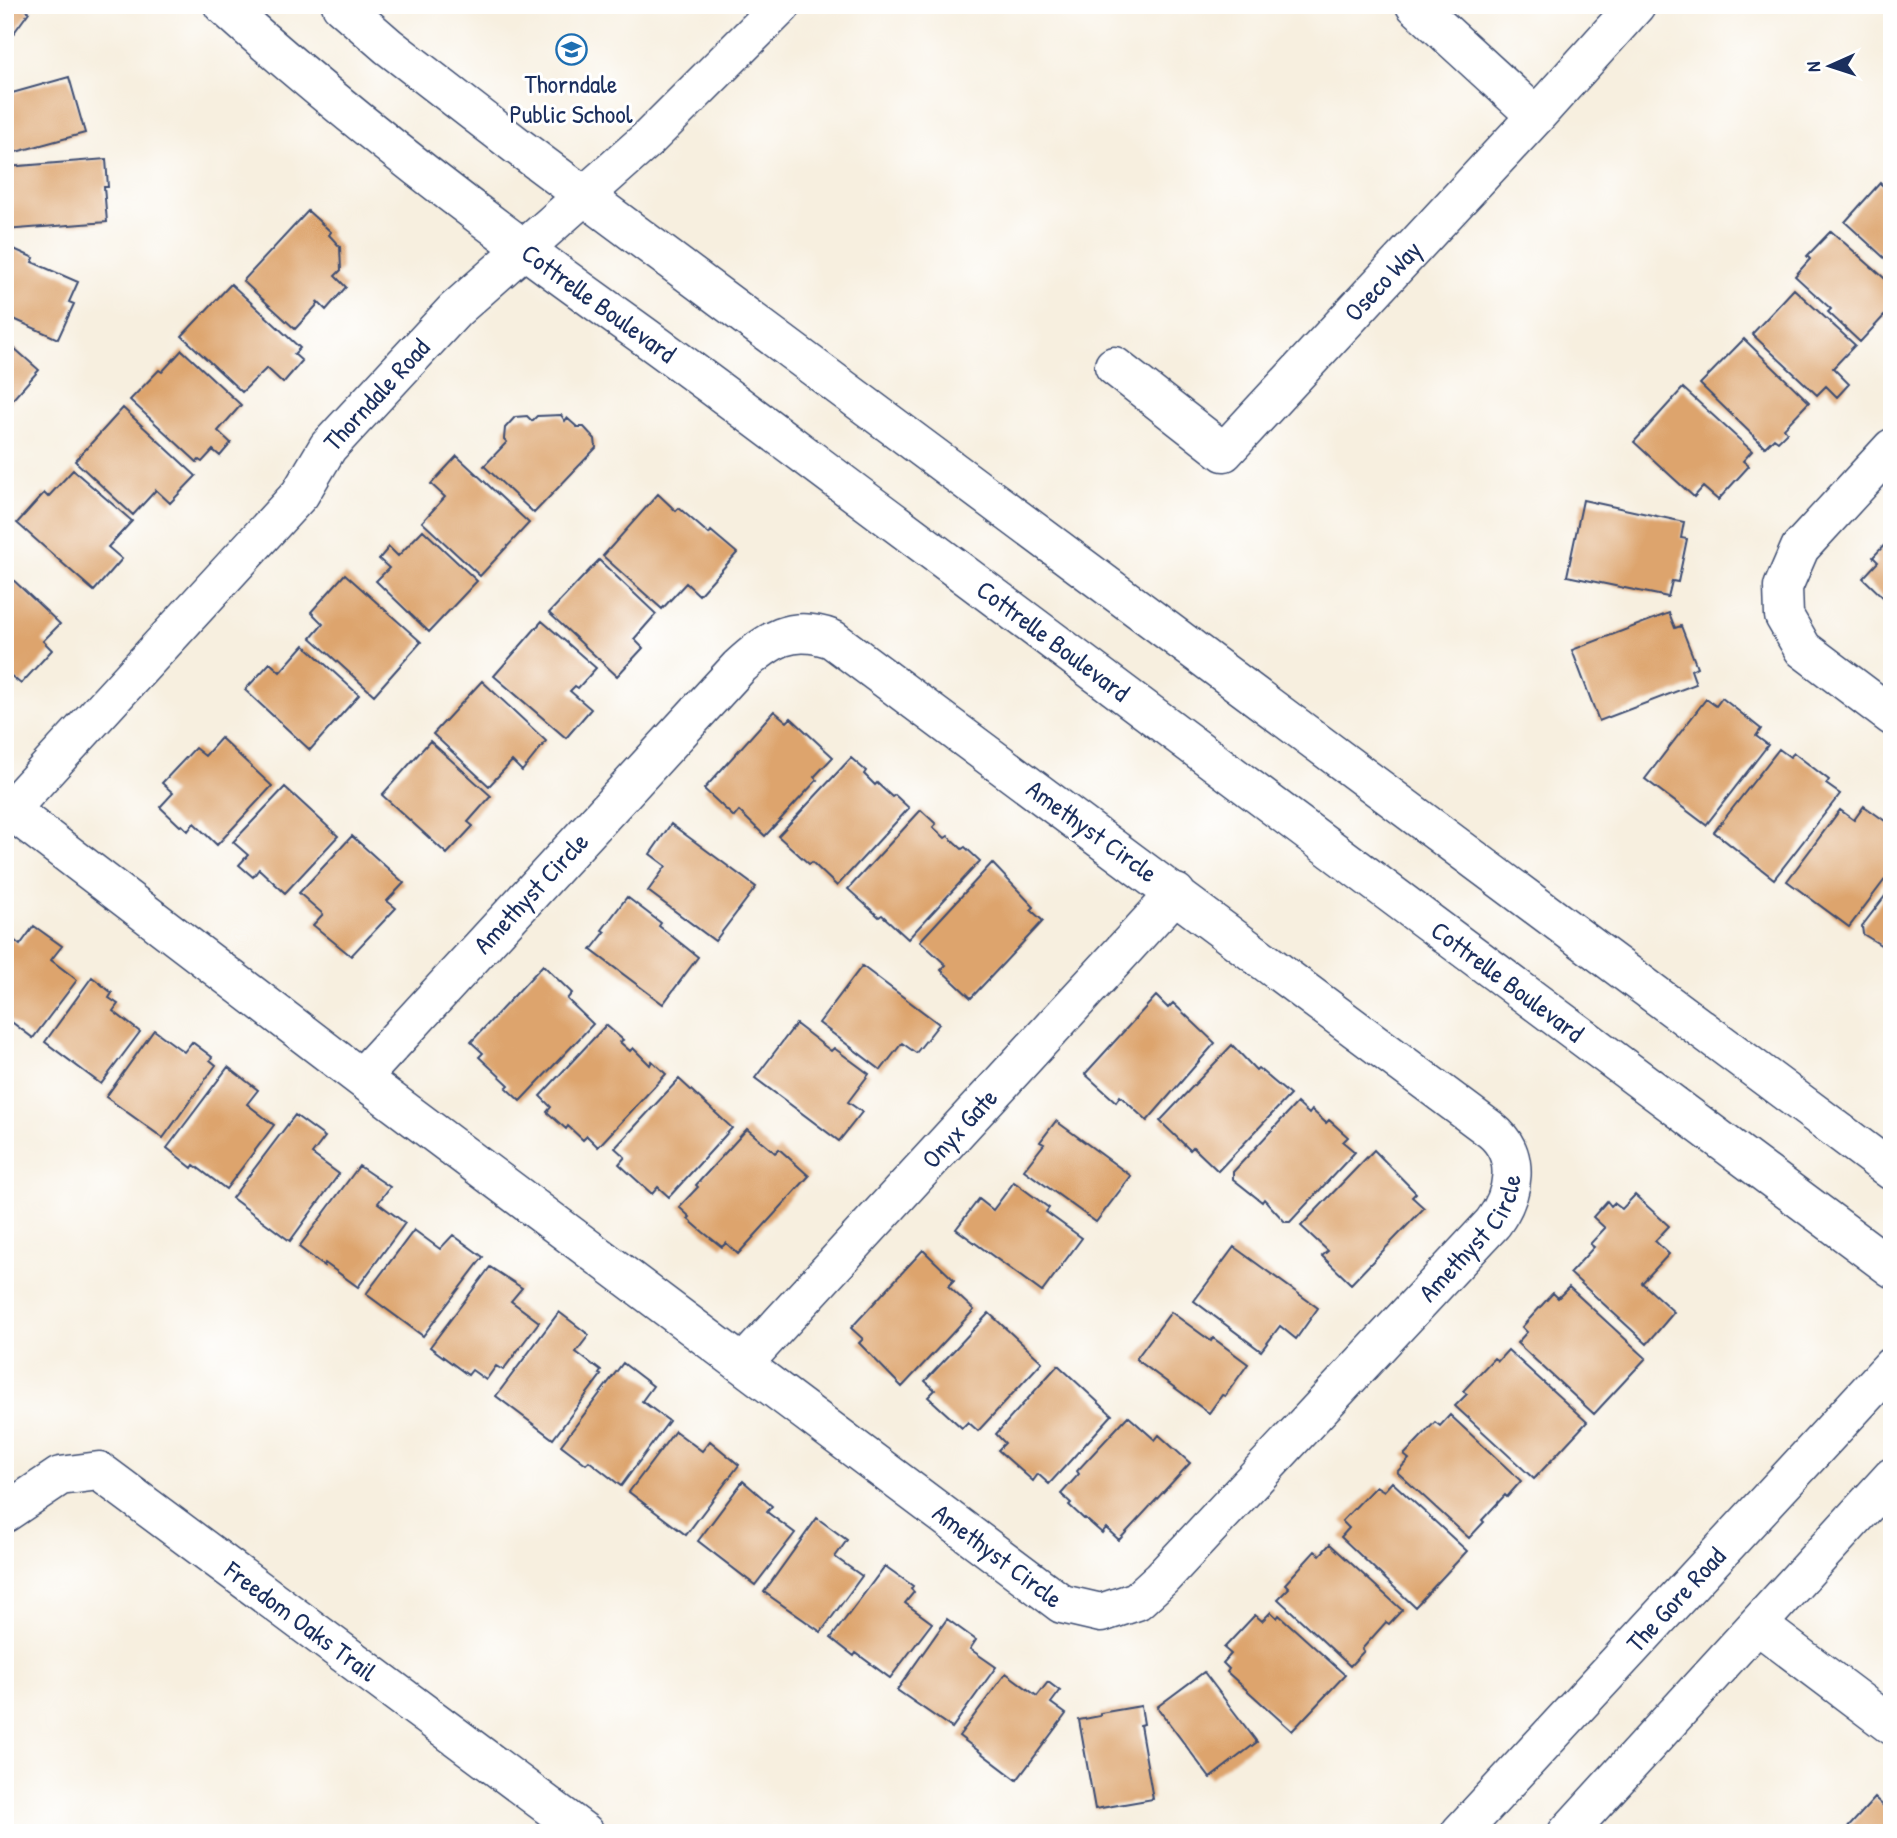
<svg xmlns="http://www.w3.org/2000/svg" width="1897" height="1838" viewBox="0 0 1897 1838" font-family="'Patrick Hand',sans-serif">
<rect width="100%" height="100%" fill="#fff"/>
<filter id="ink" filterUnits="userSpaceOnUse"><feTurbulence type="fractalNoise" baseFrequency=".0143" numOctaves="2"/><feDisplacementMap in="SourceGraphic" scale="14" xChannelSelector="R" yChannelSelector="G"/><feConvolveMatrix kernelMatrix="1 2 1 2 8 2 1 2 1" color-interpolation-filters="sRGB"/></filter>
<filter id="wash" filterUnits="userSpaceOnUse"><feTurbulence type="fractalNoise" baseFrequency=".00686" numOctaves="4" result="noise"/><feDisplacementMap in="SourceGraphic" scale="28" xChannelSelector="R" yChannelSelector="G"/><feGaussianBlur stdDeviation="1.57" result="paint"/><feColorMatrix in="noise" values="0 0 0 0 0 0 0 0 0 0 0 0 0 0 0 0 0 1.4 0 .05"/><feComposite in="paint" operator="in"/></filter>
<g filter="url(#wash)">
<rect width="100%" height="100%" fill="#f7efdf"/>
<g id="blocks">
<path fill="#dda46d" d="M 5,5 L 20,5 L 29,12 L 5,45 Z
M 69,77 L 85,133 L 5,155 L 5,95 Z
M 106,159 L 108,187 L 104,187 L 107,222 L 5,230 L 5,203 L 8,202 L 6,175 L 8,174 L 7,167 Z
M 1880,183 L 1892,194 L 1892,265 L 1845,222 Z
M 308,211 L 331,232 L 329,235 L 340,247 L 341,270 L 335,276 L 346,287 L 326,310 L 317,301 L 318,304 L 295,329 L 243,281 Z
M 1831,231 L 1892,285 L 1892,313 L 1887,319 L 1884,316 L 1860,342 L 1828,312 L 1831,309 L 1795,276 L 1810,259 L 1807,256 Z
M 5,245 L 34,258 L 32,262 L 78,282 L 69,302 L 74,304 L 58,339 L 5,315 Z
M 231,284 L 300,348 L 294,354 L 302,361 L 283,383 L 267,368 L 242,392 L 182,336 Z
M 1794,289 L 1855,345 L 1833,368 L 1849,384 L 1837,397 L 1826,386 L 1817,395 L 1752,334 Z
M 1744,339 L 1809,402 L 1784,428 L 1787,432 L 1778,441 L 1774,438 L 1765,447 L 1700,384 Z
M 5,340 L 39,370 L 5,408 Z
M 182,350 L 241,405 L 218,431 L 231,443 L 220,456 L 213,450 L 202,462 L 199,460 L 197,462 L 130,400 L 159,370 L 162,372 Z
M 1683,388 L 1752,451 L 1743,461 L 1749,466 L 1718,500 L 1703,487 L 1694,497 L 1634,442 Z
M 123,408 L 196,476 L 170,503 L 156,490 L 133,515 L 75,461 Z
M 561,415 L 565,421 L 567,418 L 577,427 L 584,427 L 595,439 L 596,448 L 534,513 L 484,466 L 507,442 L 504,439 L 505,428 L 515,417 L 527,416 L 532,421 L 537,416 Z
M 457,456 L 529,523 L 480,576 L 422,522 L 445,497 L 431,484 Z
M 73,470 L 132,521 L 108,547 L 122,559 L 94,591 L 17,523 L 44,493 L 48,497 Z
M 658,494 L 676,511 L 679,508 L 709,534 L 711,531 L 737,553 L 699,595 L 686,583 L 662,609 L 603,556 Z
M 1583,500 L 1684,522 L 1681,538 L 1687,539 L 1678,582 L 1672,581 L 1668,597 L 1567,576 Z
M 423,530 L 477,581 L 429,632 L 376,581 L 389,568 L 379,559 L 389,547 L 398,556 Z
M 1892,537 L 1892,606 L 1863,578 L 1878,562 L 1873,557 Z
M 599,560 L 656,614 L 634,639 L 643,648 L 617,676 L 549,613 Z
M 345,574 L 421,642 L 374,695 L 311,638 L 323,624 L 311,612 Z
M 9,576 L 60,624 L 43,641 L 52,650 L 21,684 L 10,675 L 5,681 L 5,580 Z
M 1669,613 L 1675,628 L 1681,626 L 1697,667 L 1691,670 L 1696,684 L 1599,721 L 1572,650 Z
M 542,621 L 596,668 L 578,688 L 575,686 L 570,691 L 591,709 L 566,738 L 494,676 Z
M 304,645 L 359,695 L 310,750 L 245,690 L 270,663 L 280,672 Z
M 482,681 L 546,741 L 522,771 L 512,761 L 489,786 L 433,734 Z
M 1722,698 L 1761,729 L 1756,736 L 1768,745 L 1706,825 L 1645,779 L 1706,699 L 1716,706 Z
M 774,711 L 787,722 L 791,718 L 833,757 L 814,777 L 817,780 L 765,836 L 739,811 L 734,817 L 704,789 Z
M 221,738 L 272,786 L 217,845 L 194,823 L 188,831 L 182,825 L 180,826 L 160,807 L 173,793 L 162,783 L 195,748 L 205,756 Z
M 430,741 L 491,796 L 468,822 L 473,826 L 447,854 L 382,795 Z
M 1779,749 L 1790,757 L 1794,753 L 1829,780 L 1826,784 L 1840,794 L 1774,879 L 1714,832 Z
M 851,758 L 866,771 L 864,774 L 875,785 L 877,783 L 892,797 L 895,795 L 909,808 L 837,886 L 812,862 L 809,864 L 778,836 Z
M 285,787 L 338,836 L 285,893 L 259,869 L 253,877 L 239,865 L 248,855 L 233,842 Z
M 1864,806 L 1892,826 L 1892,843 L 1889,847 L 1892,849 L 1892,870 L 1849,927 L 1787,881 L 1840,810 L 1854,820 Z
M 921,810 L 936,824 L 933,827 L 945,838 L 948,836 L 962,849 L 965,847 L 980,861 L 908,939 L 882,915 L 879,917 L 848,889 Z
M 671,824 L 756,887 L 715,941 L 648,891 L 666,866 L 650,854 Z
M 352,836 L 404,883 L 387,901 L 396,908 L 351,956 L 313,925 L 323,914 L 299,893 Z
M 992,863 L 1034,907 L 1031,910 L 1043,921 L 971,998 L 941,970 L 946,965 L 920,941 Z
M 1892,887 L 1892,952 L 1863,934 L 1862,926 Z
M 627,897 L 661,923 L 659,926 L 698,957 L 663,1004 L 591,950 L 605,932 L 602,930 Z
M 34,926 L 62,946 L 51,960 L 77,980 L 33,1038 L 5,1017 L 5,936 L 7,934 L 20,945 Z
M 543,965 L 572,993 L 567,999 L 593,1024 L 520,1101 L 506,1088 L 509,1085 L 479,1057 L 483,1053 L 471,1042 Z
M 862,966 L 939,1024 L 916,1053 L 902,1043 L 881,1070 L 819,1023 Z
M 92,977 L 112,993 L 109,998 L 118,1004 L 113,1011 L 140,1032 L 101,1084 L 45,1042 Z
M 1156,996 L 1168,1008 L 1173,1003 L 1215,1043 L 1147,1121 L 1120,1096 L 1116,1102 L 1085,1074 Z
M 796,1024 L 831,1051 L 834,1048 L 869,1074 L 848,1102 L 862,1112 L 839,1141 L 755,1078 Z
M 606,1025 L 623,1040 L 620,1042 L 630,1051 L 633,1048 L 650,1065 L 652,1061 L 666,1074 L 598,1147 L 587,1136 L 583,1140 L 568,1126 L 566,1129 L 547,1112 L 551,1107 L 540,1096 Z
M 154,1030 L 184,1052 L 192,1042 L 212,1057 L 210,1060 L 216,1065 L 163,1138 L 106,1097 Z
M 1232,1045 L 1256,1070 L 1258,1068 L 1290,1095 L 1218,1171 L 1193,1147 L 1190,1150 L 1160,1121 Z
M 228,1067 L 258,1090 L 247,1104 L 274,1125 L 226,1189 L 194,1165 L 192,1168 L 167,1148 Z
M 679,1079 L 732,1128 L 669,1197 L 658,1187 L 652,1194 L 619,1164 L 625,1157 L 615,1148 Z
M 1297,1103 L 1309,1114 L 1312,1110 L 1326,1123 L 1329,1120 L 1348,1137 L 1343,1142 L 1355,1152 L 1290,1222 L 1285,1222 L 1264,1199 L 1262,1202 L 1233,1179 L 1233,1172 Z
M 295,1115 L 325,1137 L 312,1154 L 339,1174 L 290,1241 L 232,1198 Z
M 1056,1121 L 1131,1176 L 1096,1222 L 1024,1170 L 1044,1144 L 1040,1142 Z
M 747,1129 L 775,1153 L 779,1149 L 809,1176 L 738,1254 L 726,1243 L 722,1247 L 703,1232 L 688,1219 L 690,1217 L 679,1207 L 698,1187 L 696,1185 Z
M 1374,1150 L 1416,1193 L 1412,1197 L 1424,1208 L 1351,1284 L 1322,1256 L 1328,1251 L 1301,1226 Z
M 359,1166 L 390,1187 L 378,1203 L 405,1223 L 358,1287 L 325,1263 L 324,1266 L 299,1247 Z
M 1014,1182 L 1049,1208 L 1046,1212 L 1082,1238 L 1042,1292 L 956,1229 L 979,1199 L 993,1210 Z
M 1635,1195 L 1669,1226 L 1655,1241 L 1669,1254 L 1642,1283 L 1674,1312 L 1647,1344 L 1570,1273 L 1594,1247 L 1590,1244 L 1605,1228 L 1593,1217 L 1607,1201 L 1611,1206 L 1614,1203 L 1622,1209 Z
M 414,1230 L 440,1249 L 453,1235 L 483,1257 L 423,1336 L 366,1294 Z
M 1234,1247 L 1318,1308 L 1296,1339 L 1280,1326 L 1261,1351 L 1194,1301 Z
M 923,1250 L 954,1280 L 948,1286 L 974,1310 L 902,1387 L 859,1343 L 863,1339 L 851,1328 Z
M 490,1267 L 522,1288 L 511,1301 L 539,1322 L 503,1370 L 496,1366 L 486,1380 L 472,1370 L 468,1375 L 430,1347 Z
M 1569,1287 L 1646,1358 L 1594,1414 L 1517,1343 L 1527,1332 L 1522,1327 L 1553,1293 L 1558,1298 Z
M 559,1312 L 589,1335 L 576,1352 L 601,1371 L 599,1374 L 601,1375 L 553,1439 L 496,1396 Z
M 1171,1312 L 1211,1341 L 1213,1338 L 1248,1364 L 1225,1396 L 1222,1395 L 1209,1413 L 1136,1359 Z
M 989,1313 L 1042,1362 L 978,1431 L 968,1422 L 962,1428 L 928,1397 L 935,1390 L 925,1381 Z
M 1508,1350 L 1587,1422 L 1534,1479 L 1455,1406 L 1467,1394 L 1463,1391 L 1494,1358 L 1498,1361 Z
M 623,1363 L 653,1386 L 642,1401 L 669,1421 L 621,1486 L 589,1461 L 586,1464 L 561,1445 Z
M 1058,1365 L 1112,1415 L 1049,1484 L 1038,1474 L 1033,1481 L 998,1450 L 1005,1443 L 996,1434 Z
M 1450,1415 L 1521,1481 L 1507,1497 L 1505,1495 L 1482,1520 L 1484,1522 L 1469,1538 L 1397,1472 L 1409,1459 L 1404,1455 L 1435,1422 L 1440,1426 Z
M 1128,1416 L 1155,1440 L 1159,1435 L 1190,1463 L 1119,1540 L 1106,1528 L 1102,1533 L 1085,1518 L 1084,1519 L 1069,1505 L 1071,1503 L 1061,1494 L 1079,1474 L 1077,1471 Z
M 675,1431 L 702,1451 L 710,1441 L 739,1465 L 686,1535 L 629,1492 Z
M 743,1481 L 772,1506 L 767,1512 L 795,1533 L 755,1585 L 698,1541 Z
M 1392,1482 L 1467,1551 L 1415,1607 L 1341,1537 L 1349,1528 L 1342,1521 L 1376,1486 L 1384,1491 Z
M 817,1518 L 847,1540 L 835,1557 L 862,1576 L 821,1632 L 764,1592 Z
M 1330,1544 L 1402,1610 L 1389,1624 L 1386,1622 L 1362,1649 L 1364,1651 L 1350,1666 L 1278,1599 L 1289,1588 L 1285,1584 L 1315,1551 L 1320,1555 Z
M 885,1566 L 913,1586 L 911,1589 L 914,1592 L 905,1603 L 932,1623 L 890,1678 L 856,1653 L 854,1656 L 831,1638 Z
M 1271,1612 L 1277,1618 L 1279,1615 L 1345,1675 L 1292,1731 L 1227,1672 L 1229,1669 L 1223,1663 L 1231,1654 L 1224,1648 L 1255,1615 L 1262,1621 Z
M 947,1619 L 976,1640 L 970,1649 L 996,1667 L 952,1728 L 897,1690 Z
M 1204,1672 L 1257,1742 L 1210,1778 L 1157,1707 Z
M 1006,1673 L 1037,1696 L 1048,1682 L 1060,1691 L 1051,1703 L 1066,1714 L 1017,1780 L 959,1736 Z
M 1141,1706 L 1144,1724 L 1140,1725 L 1153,1799 L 1095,1809 L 1079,1720 L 1100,1716 L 1100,1713 Z
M 1875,1798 L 1892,1814 L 1892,1833 L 1843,1833 Z"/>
</g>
</g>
<g filter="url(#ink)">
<use href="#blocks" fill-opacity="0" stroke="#3c4c71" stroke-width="2"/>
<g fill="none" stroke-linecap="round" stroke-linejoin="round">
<defs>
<g id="minor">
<path d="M 1415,5 L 1536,116"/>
<path id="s1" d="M 1114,366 L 1224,452 L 1536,116 L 1636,5"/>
<path d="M 1892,448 L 1800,548 L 1783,587 L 1784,616 L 1803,649 L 1892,716"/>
<path id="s2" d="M 5,806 L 361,1078 L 1062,1604 L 1101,1613 L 1137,1601 L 1162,1578 L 1493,1223 C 1514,1195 1522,1155 1491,1130 L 832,639 C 791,624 769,640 739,667 L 361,1078"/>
<path id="s3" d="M 5,815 L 300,494 L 328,447 L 455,310 L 648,139 L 782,5"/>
<path id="s4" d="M 743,1364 L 1176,893"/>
<path id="s5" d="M 5,1513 L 60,1476 L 99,1471 L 585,1833"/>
<path d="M 1758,1625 L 1892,1726"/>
</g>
<g id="major">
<path id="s6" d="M 223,5 C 348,118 482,220 619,318 C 713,385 805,456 898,525 C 1230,772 1559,1022 1892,1268"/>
<path d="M 341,5 L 388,46 L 516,145 L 1892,1171"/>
<path id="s7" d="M 1460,1833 L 1892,1366"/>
<path d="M 1567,1833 L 1892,1477"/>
</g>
</defs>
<use href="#minor" stroke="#3c4c71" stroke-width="41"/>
<use href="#major" stroke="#3c4c71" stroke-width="41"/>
<use href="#minor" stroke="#fff" stroke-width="38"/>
<use href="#major" stroke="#fff" stroke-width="38"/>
</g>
</g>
<defs>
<symbol id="school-ring" viewBox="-11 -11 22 22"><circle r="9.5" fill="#fff" stroke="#1f6fb2" stroke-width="1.5"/><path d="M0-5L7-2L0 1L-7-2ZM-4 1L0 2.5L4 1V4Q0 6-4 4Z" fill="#1f6fb2"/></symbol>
</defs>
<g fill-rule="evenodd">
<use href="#school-ring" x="554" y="32" width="35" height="35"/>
</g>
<g text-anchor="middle" stroke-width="6" stroke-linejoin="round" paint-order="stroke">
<g font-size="26" fill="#1b2f5e" stroke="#fff">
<text x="571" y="93">Thorndale<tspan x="571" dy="30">Public School</tspan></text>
</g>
<g font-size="26" fill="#1b2f5e" stroke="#fff">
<text dy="9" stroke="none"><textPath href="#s1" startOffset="373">Oseco Way</textPath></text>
<text dy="9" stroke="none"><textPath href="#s6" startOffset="480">Cottrelle Boulevard</textPath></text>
<text dy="9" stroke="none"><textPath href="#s3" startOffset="562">Thorndale Road</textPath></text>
<text dy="9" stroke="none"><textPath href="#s6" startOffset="1046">Cottrelle Boulevard</textPath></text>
<text transform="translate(1092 831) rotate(36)" y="9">Amethyst Circle</text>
<text transform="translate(531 893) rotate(-47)" y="9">Amethyst Circle</text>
<text dy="9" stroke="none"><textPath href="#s6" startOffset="1614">Cottrelle Boulevard</textPath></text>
<text dy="9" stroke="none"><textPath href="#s4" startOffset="320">Onyx Gate</textPath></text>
<text dy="9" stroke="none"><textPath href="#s2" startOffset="1897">Amethyst Circle</textPath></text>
<text dy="9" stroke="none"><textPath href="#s2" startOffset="1244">Amethyst Circle</textPath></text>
<text dy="9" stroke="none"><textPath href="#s7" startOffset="318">The Gore Road</textPath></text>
<text dy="9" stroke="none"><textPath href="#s5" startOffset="357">Freedom Oaks Trail</textPath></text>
</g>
</g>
<rect width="1897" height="1838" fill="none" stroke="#fff" stroke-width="28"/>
<g transform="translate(1830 66) rotate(267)" stroke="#ffffff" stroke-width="5" paint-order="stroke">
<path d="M0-5L12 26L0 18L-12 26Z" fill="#1b2f5e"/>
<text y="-10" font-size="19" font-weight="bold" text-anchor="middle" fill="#1b2f5e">N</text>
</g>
</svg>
